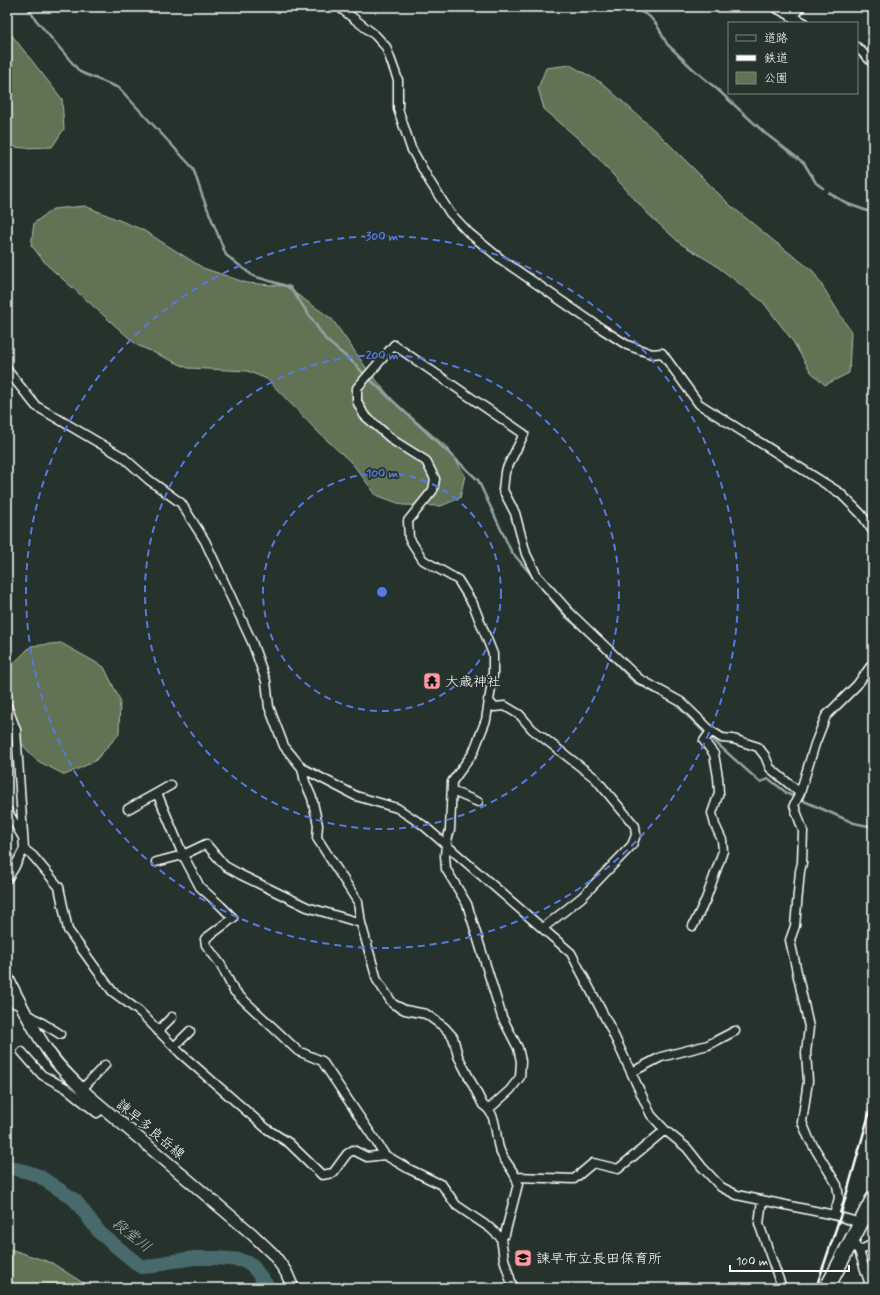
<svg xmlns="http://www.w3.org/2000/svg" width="880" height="1295" viewBox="0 0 880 1295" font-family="Mynerve,'Klee One',sans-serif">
<rect width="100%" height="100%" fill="#26332d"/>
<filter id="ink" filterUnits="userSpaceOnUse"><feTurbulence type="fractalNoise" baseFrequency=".025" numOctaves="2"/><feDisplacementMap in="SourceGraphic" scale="8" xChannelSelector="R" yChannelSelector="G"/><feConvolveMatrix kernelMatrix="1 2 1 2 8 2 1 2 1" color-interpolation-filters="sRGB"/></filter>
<g filter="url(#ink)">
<path fill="#627355" stroke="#b0b9aa" d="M 7,29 L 62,99 L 64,129 L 52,147 L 24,148 L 7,146 Z
M 570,65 L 602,83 L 662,137 L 730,205 L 774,241 L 813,271 L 851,332 L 849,373 L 825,385 L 811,372 L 792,340 L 763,302 L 714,264 L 681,244 L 648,214 L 589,148 L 544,109 L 538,88 L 546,68 Z
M 85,206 L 143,230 L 203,268 L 247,283 L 285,286 L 332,319 L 367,369 L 397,405 L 448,448 L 465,475 L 460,498 L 441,506 L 403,505 L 376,495 L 352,463 L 319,433 L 267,379 L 247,371 L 188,368 L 137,345 L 47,265 L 31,245 L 34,223 L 53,209 Z
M 61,643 L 104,667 L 120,700 L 119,734 L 95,761 L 65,775 L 36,760 L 13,734 L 7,713 L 7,682 L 10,667 L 31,646 Z
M 7,1248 L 52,1263 L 91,1288 L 7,1288 Z"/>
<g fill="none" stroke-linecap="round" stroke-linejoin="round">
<path stroke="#91a6a7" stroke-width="2.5" d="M 27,7 L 36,20 L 80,72 L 119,88 L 193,168 L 202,195 L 226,255 L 253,276 L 290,287 L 326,340 L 355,364 L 363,373 L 478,480 L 511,551 L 534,578
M 631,7 L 649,16 L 657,25 L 667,44 L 693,69 L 718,90 L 766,134 L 804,163 L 816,183 L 823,188
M 829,193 L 848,204 L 873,213
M 542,588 L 565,616 L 592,639 L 634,682 L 675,703 L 704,732 L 760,782 L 769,779 L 788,794 L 854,823 L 873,827"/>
<path stroke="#486b6d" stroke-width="14" d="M 7,1167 L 28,1172 L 39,1176 L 75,1200 L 100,1233 L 141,1267 L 154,1266 L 167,1262 L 195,1258 L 216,1258 L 240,1260 L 251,1264 L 269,1288"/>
<defs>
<path id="street" d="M 339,7 L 375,35 L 386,47 L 398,80 L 398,109 L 411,148 L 430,182 L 450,213 L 469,233 L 502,260 L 602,329 L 627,345 L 652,354 L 662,353 L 699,404 L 840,493 L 861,514 L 873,531
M 774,7 L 805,23
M 791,17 L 801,7
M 857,47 L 873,63
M 7,370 L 36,406 L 123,457 L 149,480 L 181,503 L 205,541 L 252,642 L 266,681 L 269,707 L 284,746 L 302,768 L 356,796 L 397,808 L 423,825 L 571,953 L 610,1027 L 651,1115 L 665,1130 L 687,1148 L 702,1167 L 721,1187 L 737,1195 L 834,1215 L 860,1223
M 488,700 L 494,707 L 505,706 L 520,715 L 532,729 L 595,778 L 635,826 L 636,835 L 632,845 L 582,897 L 543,928
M 7,706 L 16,730 L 24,849 L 33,856 L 59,887 L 68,930 L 112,991 L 140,1012 L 180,1053 L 267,1129 L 289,1143 L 322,1175 L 333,1173 L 347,1154 L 353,1150 L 367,1157 L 385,1155
M 302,768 L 305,782 L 312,798 L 318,825 L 317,838 L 358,902 L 361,923 L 377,980 L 393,1004 L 405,1010 L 426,1014 L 444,1027 L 453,1037 L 458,1056 L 483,1105 C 497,1113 495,1134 499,1148 C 503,1162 516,1171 518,1184 L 505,1234 L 501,1238
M 452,791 L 478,802
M 128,809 L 157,793
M 7,810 L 22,836
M 156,862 L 183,855 L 157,793 L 171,785
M 7,879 L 14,868 L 24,849
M 361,923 L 307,907 L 241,875 L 225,866 L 206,844 L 183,855 L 200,887 L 221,906 L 233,918 L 205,939 L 206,945 L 221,965 L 234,991 L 298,1051 L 322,1061 L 385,1155 L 409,1169 L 442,1185 L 456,1205 L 490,1228 L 501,1238 L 504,1259 L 513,1288
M 693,926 L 706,899 L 723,851 L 722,840 L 715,825 L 712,813 L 719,793 L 718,777 L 714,754 L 704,741 L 711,731
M 7,1000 L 21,1006
M 26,1013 L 60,1034
M 158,1031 L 172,1017
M 174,1047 L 190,1031
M 22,1052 L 42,1075 L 66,1088 L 97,1113 L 103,1108
M 632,1072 L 661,1057 L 708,1045 L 735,1031
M 82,1089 L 105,1065
M 489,1109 L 510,1090 L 520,1077 L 521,1061 L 518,1048 L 502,1017 L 467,904 L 446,869 L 445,856 L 446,844 L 450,830 L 452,782 L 473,753 L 486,720 L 493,675 L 493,654 L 473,604 L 458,580 L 423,560 L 409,538 L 408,521 L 433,490 L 435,479 L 426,461 L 394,441 L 364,415 L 357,401 L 357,388 L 394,345 L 524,434 L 505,472 L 503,490 L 515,513 L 526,554 L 537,576 L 569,612 L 638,678 L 681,702 L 711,731 L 722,738 L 733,739 L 758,747 L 765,756 L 770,768 L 800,793
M 517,1177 L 574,1179 L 593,1163 L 618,1169 L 665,1130
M 762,1200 L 759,1224 L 782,1288
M 834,1215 L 839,1198 L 837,1185 L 809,1139 L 802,1122 L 808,1081 L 806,1053 L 809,1027 L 790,940 L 795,926 L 800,871 L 802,863 L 803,831 L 794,805 L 800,793 L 815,744 L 826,716 L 857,685 L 873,663
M 851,1239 L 859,1251 L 871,1288
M 859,1251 L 873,1244"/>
<path id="secondary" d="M 7,977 C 19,1001 31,1026 46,1048 C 57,1066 73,1080 88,1095 L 252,1234 L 274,1255 L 286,1272 L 293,1288"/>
<path id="highway" d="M 827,1288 L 873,1199"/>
</defs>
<use href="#street" stroke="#fff" stroke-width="11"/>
<use href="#secondary" stroke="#fff" stroke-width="14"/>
<use href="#highway" stroke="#fff" stroke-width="17"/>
<use href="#street" stroke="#26332d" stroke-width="8"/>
<use href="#secondary" stroke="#26332d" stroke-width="11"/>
<use href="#highway" stroke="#26332d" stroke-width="14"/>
<path stroke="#fff" stroke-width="2.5" d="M 816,1288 L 840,1217 L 873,1100"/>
</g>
</g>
<g fill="none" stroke="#567ae2" stroke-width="2" stroke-dasharray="7 5">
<circle cx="382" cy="592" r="119"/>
<circle cx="382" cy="592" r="237"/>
<circle cx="382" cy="592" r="356"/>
</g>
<defs>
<symbol id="temple-square" viewBox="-11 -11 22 22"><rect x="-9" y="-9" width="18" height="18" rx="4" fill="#ff9aa2" stroke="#26332d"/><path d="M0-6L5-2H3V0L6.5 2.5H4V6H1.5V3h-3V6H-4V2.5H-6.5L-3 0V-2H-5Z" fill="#111"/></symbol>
<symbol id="school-square" viewBox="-11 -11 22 22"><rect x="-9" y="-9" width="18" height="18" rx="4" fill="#ff9aa2" stroke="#26332d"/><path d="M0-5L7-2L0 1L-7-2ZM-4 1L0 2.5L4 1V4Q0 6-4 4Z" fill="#111"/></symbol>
</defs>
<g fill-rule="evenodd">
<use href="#temple-square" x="422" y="671" width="20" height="20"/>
<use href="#school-square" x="513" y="1248" width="20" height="20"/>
</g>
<g text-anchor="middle" stroke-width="3.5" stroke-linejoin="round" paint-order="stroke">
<g font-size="14" fill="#fff" stroke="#26332d" text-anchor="start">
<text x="445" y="686">大歳神社</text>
<text x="536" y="1263">諫早市立長田保育所</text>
</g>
<g font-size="14" fill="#fff" stroke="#26332d">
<text transform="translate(151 1129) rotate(40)" y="5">諫早多良岳線</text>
</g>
<g font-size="15" font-style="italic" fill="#adbcbd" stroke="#26332d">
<text transform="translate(132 1235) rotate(38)" y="5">段堂川</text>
</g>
</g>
<circle cx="382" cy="592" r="6" fill="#567ae2" stroke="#26332d" stroke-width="2"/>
<g font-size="12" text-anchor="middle" font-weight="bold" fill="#567ae2" stroke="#26332d" stroke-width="3.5" stroke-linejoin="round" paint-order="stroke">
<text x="382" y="240">300 m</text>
<text x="382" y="359">200 m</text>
<text x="382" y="477">100 m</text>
</g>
<rect width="880" height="1295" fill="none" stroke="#26332d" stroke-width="24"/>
<rect x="12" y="12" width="856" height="1271" fill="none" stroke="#fff" stroke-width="1.5" filter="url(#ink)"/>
<rect x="728" y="22" width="130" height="72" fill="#26332d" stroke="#7d8581"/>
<rect x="736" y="35" width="20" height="6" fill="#26332d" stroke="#7d8581"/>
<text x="764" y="42" font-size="12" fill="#ffffff">道路</text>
<rect x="736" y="55" width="20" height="6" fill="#ffffff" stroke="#7d8581"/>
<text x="764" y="62" font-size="12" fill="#ffffff">鉄道</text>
<rect x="736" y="72" width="20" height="12" fill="#627355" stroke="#7d8581"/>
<text x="764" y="82" font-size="12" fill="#ffffff">公園</text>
<path d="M730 1265v6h119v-6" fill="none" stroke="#ffffff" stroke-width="2"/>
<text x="736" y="1265" font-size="12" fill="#ffffff" stroke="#26332d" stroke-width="3" paint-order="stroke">100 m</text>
</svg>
